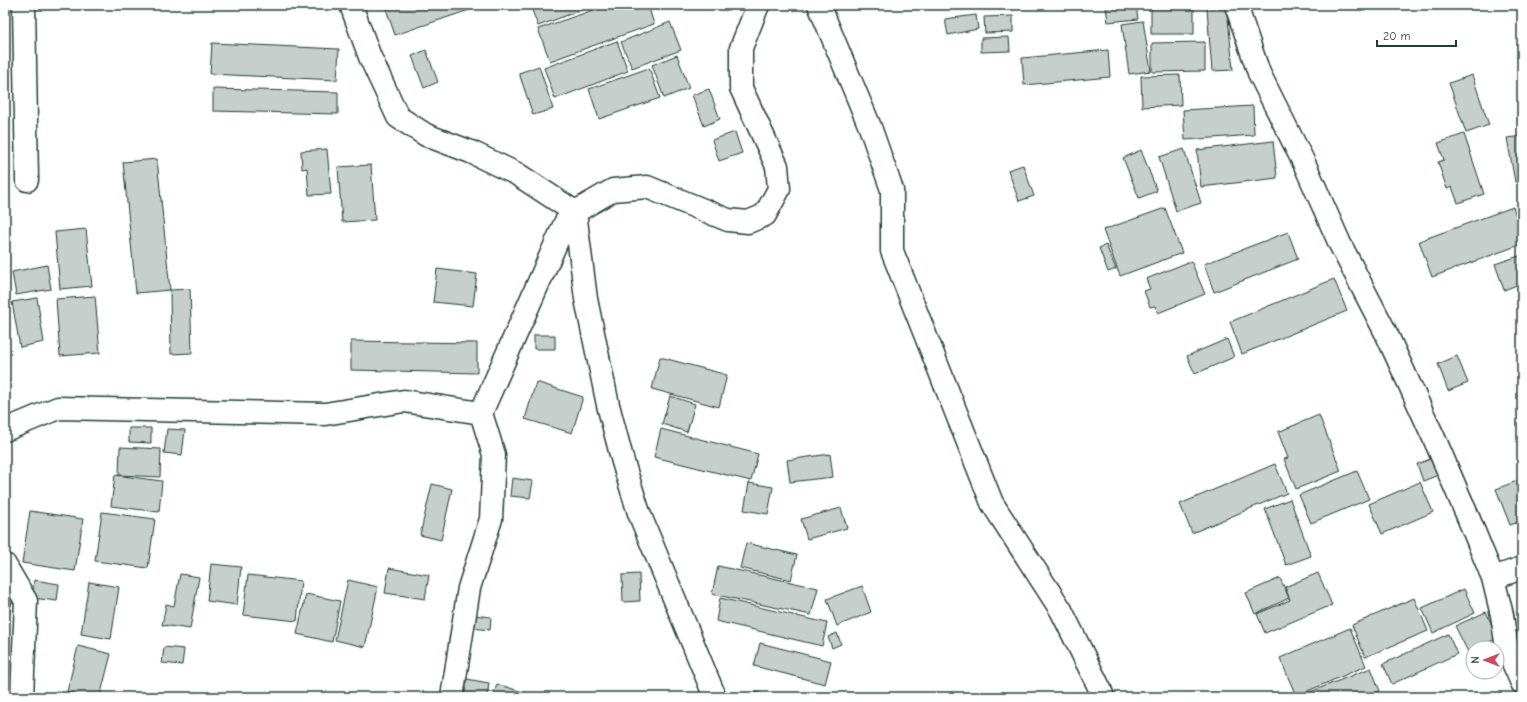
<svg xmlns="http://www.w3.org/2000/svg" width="1527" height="702" viewBox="0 0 1527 702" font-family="'Comic Neue',sans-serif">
<rect width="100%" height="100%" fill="#fff"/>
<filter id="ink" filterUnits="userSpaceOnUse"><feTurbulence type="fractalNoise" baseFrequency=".025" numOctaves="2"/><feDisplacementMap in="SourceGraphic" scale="8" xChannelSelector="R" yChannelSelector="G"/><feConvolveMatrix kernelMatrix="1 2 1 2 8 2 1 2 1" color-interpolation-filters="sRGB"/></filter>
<g filter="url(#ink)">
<path fill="#c7cfcc" stroke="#1f3d34" d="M 397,5 L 484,5 L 395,35 L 386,9 Z
M 530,5 L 595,5 L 538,26 Z
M 608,5 L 648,5 L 654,24 L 550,61 L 538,29 Z
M 1125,5 L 1136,5 L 1138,19 L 1108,22 L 1106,7 Z
M 1151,6 L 1194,7 L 1194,34 L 1151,34 Z
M 1227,7 L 1233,70 L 1212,71 L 1207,9 Z
M 976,15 L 978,29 L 948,35 L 945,19 Z
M 1013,16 L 1013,32 L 985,33 L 984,17 Z
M 1143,21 L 1151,71 L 1129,74 L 1122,24 Z
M 670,22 L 681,50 L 632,68 L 621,42 Z
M 1009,37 L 1010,51 L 981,52 L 981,38 Z
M 617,41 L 628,71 L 555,99 L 544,68 Z
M 1205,42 L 1205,71 L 1152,72 L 1152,43 Z
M 212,43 L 339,49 L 337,80 L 210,74 Z
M 426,50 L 438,82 L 424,88 L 412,56 Z
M 1108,50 L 1110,77 L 1024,85 L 1022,58 Z
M 677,55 L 689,88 L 664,98 L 652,65 Z
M 539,66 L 553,109 L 533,115 L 519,73 Z
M 649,68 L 660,98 L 599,119 L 589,89 Z
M 1180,75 L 1181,105 L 1142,107 L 1141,76 Z
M 1472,75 L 1489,125 L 1466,133 L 1449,83 Z
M 213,89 L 338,92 L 338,114 L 213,111 Z
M 709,89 L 720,119 L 704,126 L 692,95 Z
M 1253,106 L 1254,135 L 1185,140 L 1183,110 Z
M 735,132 L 742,153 L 719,161 L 712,140 Z
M 1464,134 L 1484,194 L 1458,203 L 1452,187 L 1447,189 L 1438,162 L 1444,160 L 1438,143 Z
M 1522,136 L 1522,181 L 1515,182 L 1507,138 Z
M 1273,141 L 1277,178 L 1201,187 L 1197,150 Z
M 327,149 L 331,194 L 309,195 L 307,168 L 302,169 L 301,151 Z
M 1184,149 L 1201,203 L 1176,211 L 1159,157 Z
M 1141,150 L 1157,191 L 1139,198 L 1123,158 Z
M 157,159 L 170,290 L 136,293 L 123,162 Z
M 371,165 L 375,220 L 342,222 L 338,167 Z
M 1023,165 L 1034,196 L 1019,201 L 1008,170 Z
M 1513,207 L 1522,232 L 1522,244 L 1432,277 L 1419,241 Z
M 1165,208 L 1182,253 L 1120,276 L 1103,230 Z
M 86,229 L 92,286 L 60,289 L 55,232 Z
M 1288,232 L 1298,259 L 1214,292 L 1204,264 Z
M 1106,245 L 1116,269 L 1108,272 L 1099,248 Z
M 1522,255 L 1522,283 L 1504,290 L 1495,264 Z
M 1191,261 L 1205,294 L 1158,313 L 1155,306 L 1150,307 L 1144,291 L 1150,289 L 1146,279 Z
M 47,265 L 51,289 L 16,295 L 12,272 Z
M 437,269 L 477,274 L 473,306 L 433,302 Z
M 1334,279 L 1347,311 L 1242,354 L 1230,322 Z
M 190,289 L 192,353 L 171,354 L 170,290 Z
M 95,296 L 100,353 L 60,356 L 56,299 Z
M 37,298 L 44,342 L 20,347 L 12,302 Z
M 534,335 L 555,335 L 555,349 L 534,349 Z
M 1227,339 L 1234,357 L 1195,374 L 1187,356 Z
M 351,341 L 477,343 L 477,373 L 351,370 Z
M 1457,356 L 1468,383 L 1448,391 L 1438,364 Z
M 660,357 L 727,375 L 719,407 L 652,389 Z
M 536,382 L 583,397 L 572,433 L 525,419 Z
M 670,396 L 695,404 L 687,432 L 662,424 Z
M 1319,415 L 1341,471 L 1296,489 L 1284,459 L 1288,458 L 1278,432 Z
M 129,428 L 151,428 L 151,443 L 129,442 Z
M 167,429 L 185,430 L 182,455 L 164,453 Z
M 661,429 L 758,454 L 751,481 L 654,457 Z
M 120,447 L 161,449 L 160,477 L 119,475 Z
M 830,454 L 833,477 L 790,482 L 787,460 Z
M 1436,457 L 1441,474 L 1423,481 L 1417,464 Z
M 1275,464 L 1287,493 L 1192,533 L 1180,504 Z
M 1357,471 L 1369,499 L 1311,523 L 1299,495 Z
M 115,475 L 162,481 L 159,512 L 111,506 Z
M 512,478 L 533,481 L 530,498 L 510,496 Z
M 1522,479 L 1522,521 L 1510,525 L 1496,489 Z
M 1420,482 L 1433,512 L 1382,534 L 1369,504 Z
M 749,483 L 773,487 L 768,514 L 744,510 Z
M 432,484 L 452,489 L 441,540 L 420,535 Z
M 1290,499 L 1311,556 L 1286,565 L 1265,509 Z
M 841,508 L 847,528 L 807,539 L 801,519 Z
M 30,511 L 83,519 L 75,571 L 22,563 Z
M 102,512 L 155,519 L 148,568 L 95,561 Z
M 746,543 L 797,555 L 791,580 L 740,568 Z
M 211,564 L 241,567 L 237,605 L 207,601 Z
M 718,566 L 818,588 L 811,615 L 712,594 Z
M 389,568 L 429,575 L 425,599 L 385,593 Z
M 1318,573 L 1332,605 L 1265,633 L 1257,614 L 1290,600 L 1285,587 Z
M 180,574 L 199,577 L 190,629 L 162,625 L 166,604 L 174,606 Z
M 639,574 L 640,601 L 623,602 L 622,575 Z
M 248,575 L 301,581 L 297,621 L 243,615 Z
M 1280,578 L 1289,598 L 1255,614 L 1246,593 Z
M 34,580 L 59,584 L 57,601 L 32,598 Z
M 348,580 L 378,587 L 365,647 L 335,640 Z
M 89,582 L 119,587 L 111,639 L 81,634 Z
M 862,586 L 871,612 L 837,626 L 827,599 Z
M 1464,589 L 1475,613 L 1433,633 L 1422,608 Z
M 5,591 L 14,593 L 5,630 Z
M 306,594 L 340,601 L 332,642 L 297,634 Z
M 720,598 L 827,623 L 822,646 L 716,621 Z
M 1414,598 L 1428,631 L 1365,657 L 1352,625 Z
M 1486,612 L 1498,638 L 1476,648 L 1473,648 L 1473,650 L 1468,652 L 1455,626 Z
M 473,615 L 491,617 L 490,630 L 471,628 Z
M 1350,628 L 1366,666 L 1296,696 L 1280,658 Z
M 837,633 L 841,644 L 832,648 L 828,637 Z
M 1448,634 L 1457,654 L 1392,684 L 1383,664 Z
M 760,643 L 831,661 L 825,684 L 754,666 Z
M 78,646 L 111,654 L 100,697 L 87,697 L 67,692 Z
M 164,647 L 184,649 L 182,665 L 162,663 Z
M 1371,668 L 1380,691 L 1364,697 L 1301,697 L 1300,696 Z
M 461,678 L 489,683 L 487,697 L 457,697 Z
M 497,684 L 529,694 L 528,697 L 493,697 Z
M 195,692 L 209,695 L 208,697 L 194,697 Z
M 756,692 L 771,697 L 755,697 Z
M 327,694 L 340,694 L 340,697 L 327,697 Z"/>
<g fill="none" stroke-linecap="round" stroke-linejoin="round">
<defs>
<path id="street" d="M 24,5 L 27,180
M 351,5 L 370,57 L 398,117 L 426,135 L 471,152 L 517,174 L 575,212 L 586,299 L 608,405 L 623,462 L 639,513 L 715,697
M 1236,5 L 1259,73 L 1305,165 L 1340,244 L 1387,335 L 1438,447 L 1468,517 L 1493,578 L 1502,615 L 1507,649 L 1522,683
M 5,430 L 58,408 L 325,414 L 404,401 L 481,413
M 5,565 L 26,601 L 22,697
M 1493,578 L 1522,568
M 452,697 L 469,588 L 491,519 L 494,455 L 481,413 L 565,223 L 575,212 L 613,190 L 647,187 L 728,220 L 748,222 L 765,215 L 779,189 L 777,166 L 741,88 L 741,48 L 758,5"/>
<path id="secondary" d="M 819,5 L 870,127 L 892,190 L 892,251 L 992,503 L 1061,610 L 1100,689 L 1103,697"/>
</defs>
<use href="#street" stroke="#1f3d34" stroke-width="25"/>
<use href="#secondary" stroke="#1f3d34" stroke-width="25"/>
<use href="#street" stroke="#fff" stroke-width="22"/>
<use href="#secondary" stroke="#fff" stroke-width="22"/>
</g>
</g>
<rect width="1527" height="702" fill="none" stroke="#fff" stroke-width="20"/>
<rect x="10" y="10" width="1507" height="682" fill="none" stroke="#1f3d34" stroke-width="1.5" filter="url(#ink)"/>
<g transform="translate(1485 660) rotate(270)"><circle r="19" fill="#ffffff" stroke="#a5b1ae"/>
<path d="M0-3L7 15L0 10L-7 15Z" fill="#d1495b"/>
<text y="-6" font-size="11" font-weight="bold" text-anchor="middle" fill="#1f3d34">N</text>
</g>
<path d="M1377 40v6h79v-6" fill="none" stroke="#1f3d34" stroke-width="2"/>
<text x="1383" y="40" font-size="12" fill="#1f3d34" stroke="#ffffff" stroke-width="3" paint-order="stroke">20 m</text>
</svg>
